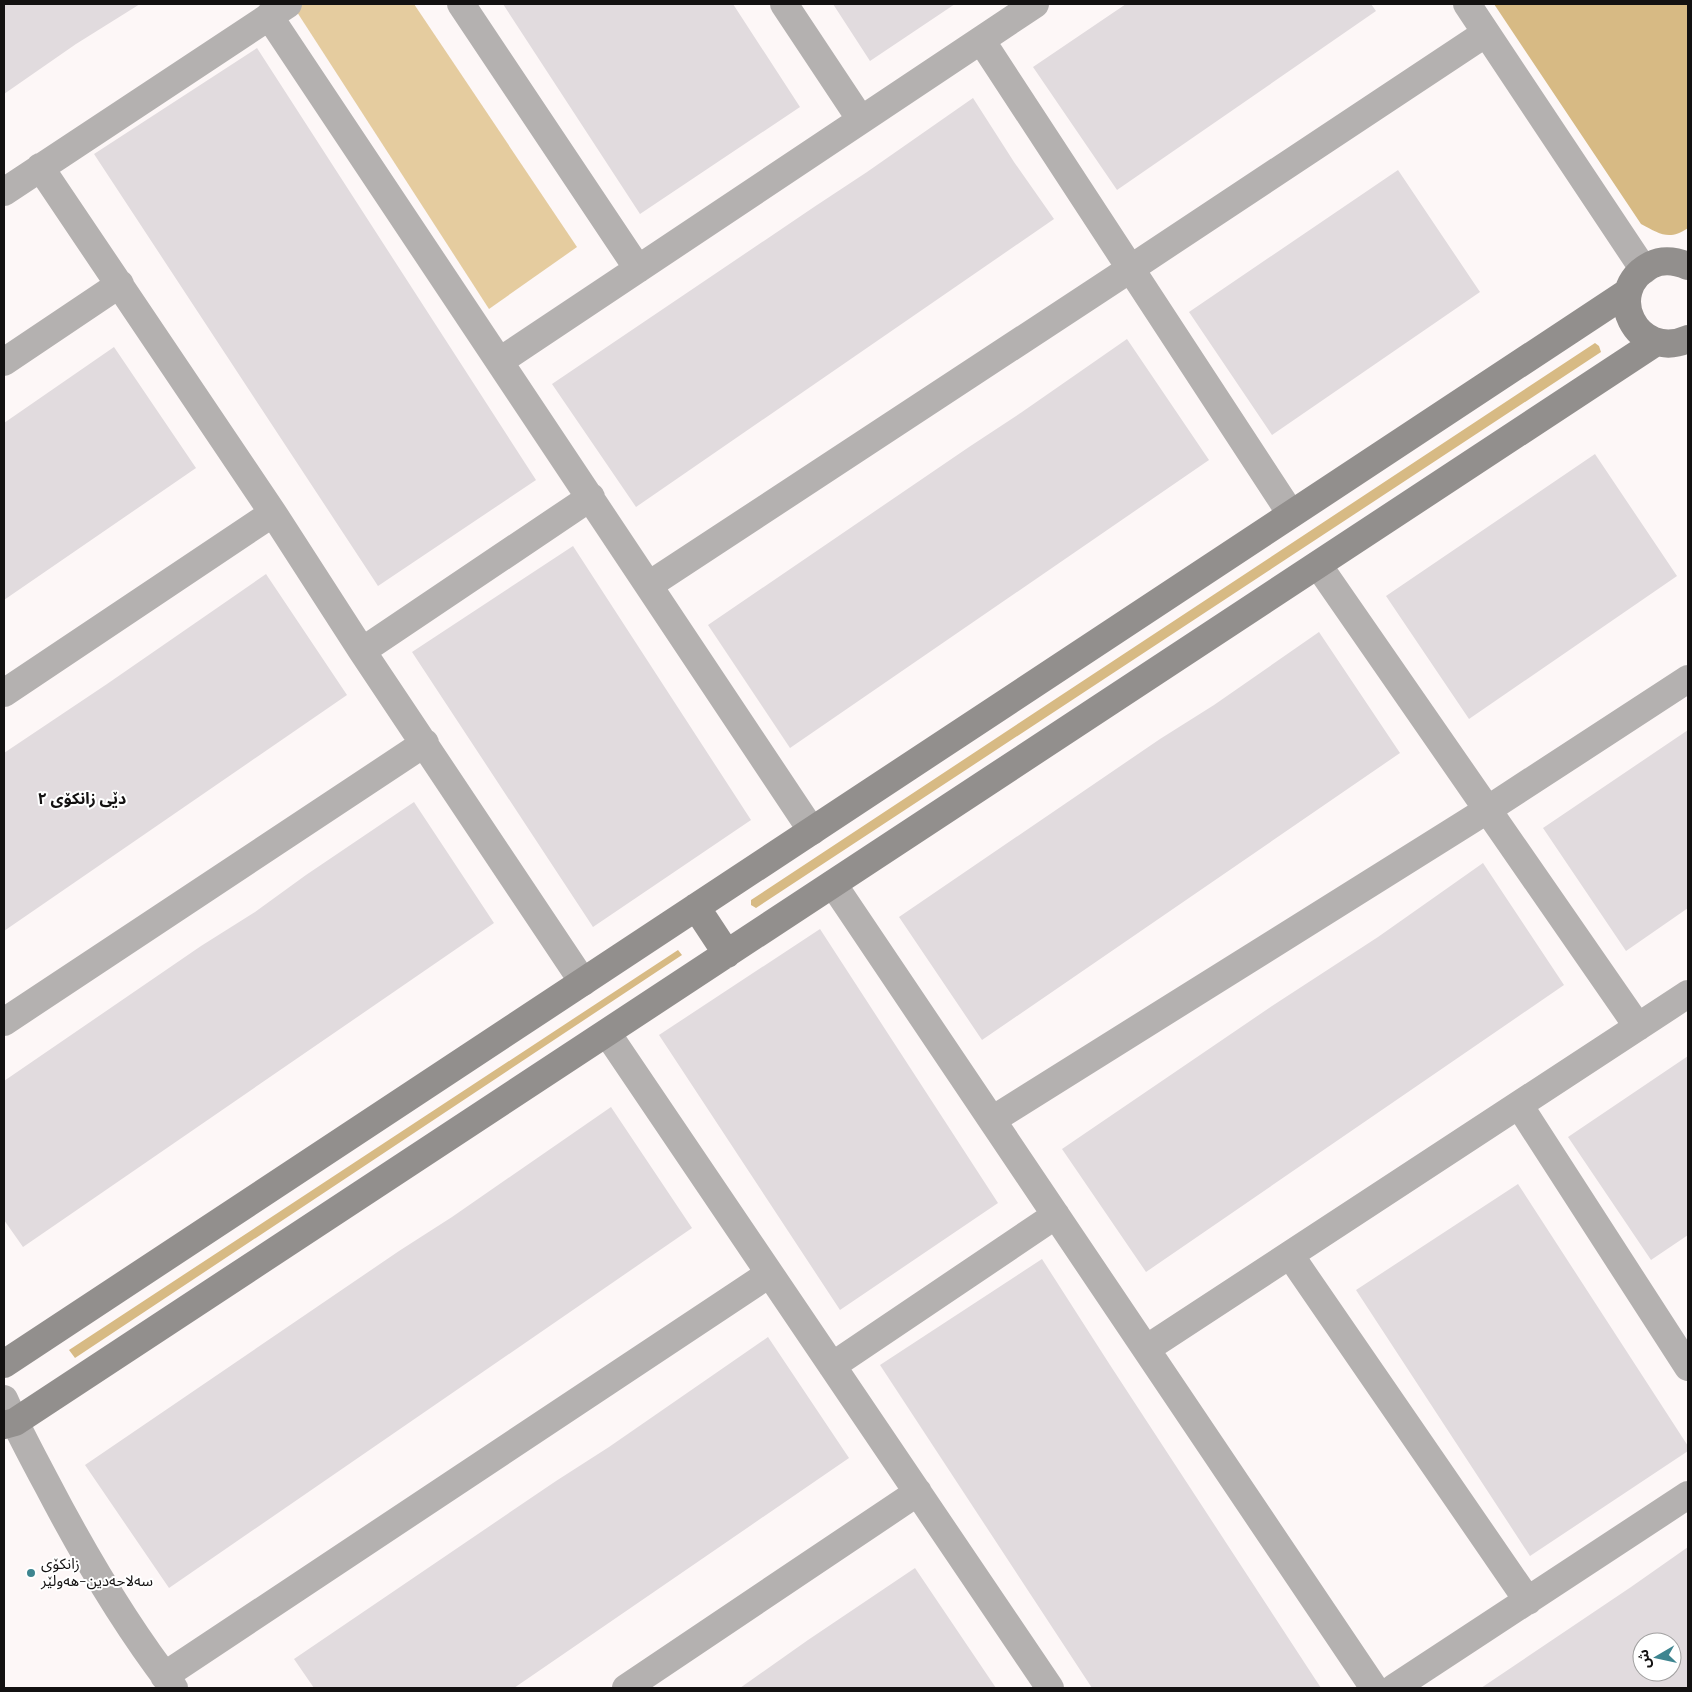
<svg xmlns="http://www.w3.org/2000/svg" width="1692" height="1692" viewBox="0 0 1692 1692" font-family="'Playfair Display','Noto Sans Arabic',serif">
<rect width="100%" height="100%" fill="#fdf7f7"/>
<path fill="#e5cc9f" d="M 302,4 L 414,4 L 577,247 L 489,309 L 295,9 Z"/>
<path fill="#d7ba84" d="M 1494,4 L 1688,4 L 1688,228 C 1669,241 1660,234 1641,224 Z
M 1595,343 L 1599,346 L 1601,352 L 756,908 L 751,905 L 751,900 Z
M 678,950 L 682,955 L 75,1358 L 69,1350 Z"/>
<path fill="#e1dbde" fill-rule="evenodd" d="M 4,4 L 140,4 L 76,44 L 4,94 Z
M 503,4 L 733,4 L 800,107 L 640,214 Z
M 833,4 L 955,4 L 870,61 Z
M 1126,4 L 1371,4 L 1376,11 L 1117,190 L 1033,67 Z
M 257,48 L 536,480 L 378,586 L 94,154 Z
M 973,98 L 1014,162 L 1054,219 L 636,507 L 552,384 L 814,207 L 867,172 Z
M 1398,170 L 1480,292 L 1272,435 L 1189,312 Z
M 1127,339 L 1209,460 L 790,748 L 708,625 L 969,447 L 1022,412 Z
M 114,347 L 196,468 L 4,600 L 4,423 Z
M 1595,454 L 1677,576 L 1469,719 L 1386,596 Z
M 573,546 L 751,820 L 593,927 L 412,652 Z
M 266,574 L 347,695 L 4,931 L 4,753 L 107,684 Z
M 1319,632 L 1400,753 L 982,1040 L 899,917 L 1160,739 L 1214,705 Z
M 1688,730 L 1688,908 L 1626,951 L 1543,828 Z
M 414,802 L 494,923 L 23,1247 L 4,1220 L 4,1081 L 201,946 L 255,912 L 306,875 Z
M 1483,863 L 1564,985 L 1146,1272 L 1062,1149 L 1272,1006 L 1378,937 Z
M 820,929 L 998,1203 L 840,1310 L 659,1035 Z
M 1688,1056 L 1688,1235 L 1651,1260 L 1568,1137 Z
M 611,1107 L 692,1228 L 169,1588 L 85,1465 L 399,1251 L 452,1217 Z
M 1518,1184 L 1688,1446 L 1688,1451 L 1530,1556 L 1356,1290 Z
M 1042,1259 L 1110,1365 L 1321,1688 L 1092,1688 L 880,1365 Z
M 768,1337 L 849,1458 L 514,1688 L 314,1688 L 294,1659 L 556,1481 L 609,1447 Z
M 1688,1547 L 1688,1688 L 1481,1688 L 1631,1587 ZM 1642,1642 L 1672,1642 L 1672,1672 L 1642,1672 Z
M 915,1568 L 996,1688 L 740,1688 L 808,1640 Z"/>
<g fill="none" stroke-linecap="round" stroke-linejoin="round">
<path stroke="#b4b1b0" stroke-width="28" d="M 461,4 L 638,269
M 784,4 L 861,120
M 1467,4 L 1644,270
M 269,16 L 812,831
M 981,40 L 1291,514
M 40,167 L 273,513 L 362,651 L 583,982
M 4,192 L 288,4
M 500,361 L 1035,4
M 4,362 L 120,284
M 1318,565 L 1638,1027
M 649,585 L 1130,269 L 1486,33
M 362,651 L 591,497
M 4,693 L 273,513
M 833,884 L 1374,1688
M 4,1022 L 425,743
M 607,1033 L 1050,1688
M 1519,1105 L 1688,1367
M 992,1120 L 1487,810 L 1688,679
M 1290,1255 L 1528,1601
M 1146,1349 L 1688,994
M 832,1366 L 1056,1215
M 4,1399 C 17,1428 32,1456 47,1484 C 84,1555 125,1625 174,1688
M 164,1676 L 769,1274
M 626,1688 L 918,1492
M 1394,1688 L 1688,1495"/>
<path stroke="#928f8d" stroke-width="28" d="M 1688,266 C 1676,261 1663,259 1651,265 C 1601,291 1637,362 1688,339
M 696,907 L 727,954
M 4,1364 L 1628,292
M 4,1425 L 15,1422 L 1656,342"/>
</g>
<circle fill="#3e8590" stroke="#fff" stroke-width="2" cx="31" cy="1573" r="5"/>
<g text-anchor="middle" stroke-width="4" stroke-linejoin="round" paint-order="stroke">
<g font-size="15" fill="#131111" stroke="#fff" text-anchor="start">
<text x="41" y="1569">زانکۆی<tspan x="41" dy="17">سەلاحەدین-هەولێر</tspan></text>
</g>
<g font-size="16" font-weight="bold" fill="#131111" stroke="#fff">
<text x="82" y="804">دێی زانکۆی ٢</text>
</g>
</g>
<rect width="1692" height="1692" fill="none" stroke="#131111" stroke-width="10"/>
<g transform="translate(1657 1657) rotate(261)"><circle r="24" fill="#ffffff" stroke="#a1a0a0"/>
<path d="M0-4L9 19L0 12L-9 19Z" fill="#3e8590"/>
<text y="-8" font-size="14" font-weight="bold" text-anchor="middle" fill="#131111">ش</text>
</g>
</svg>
